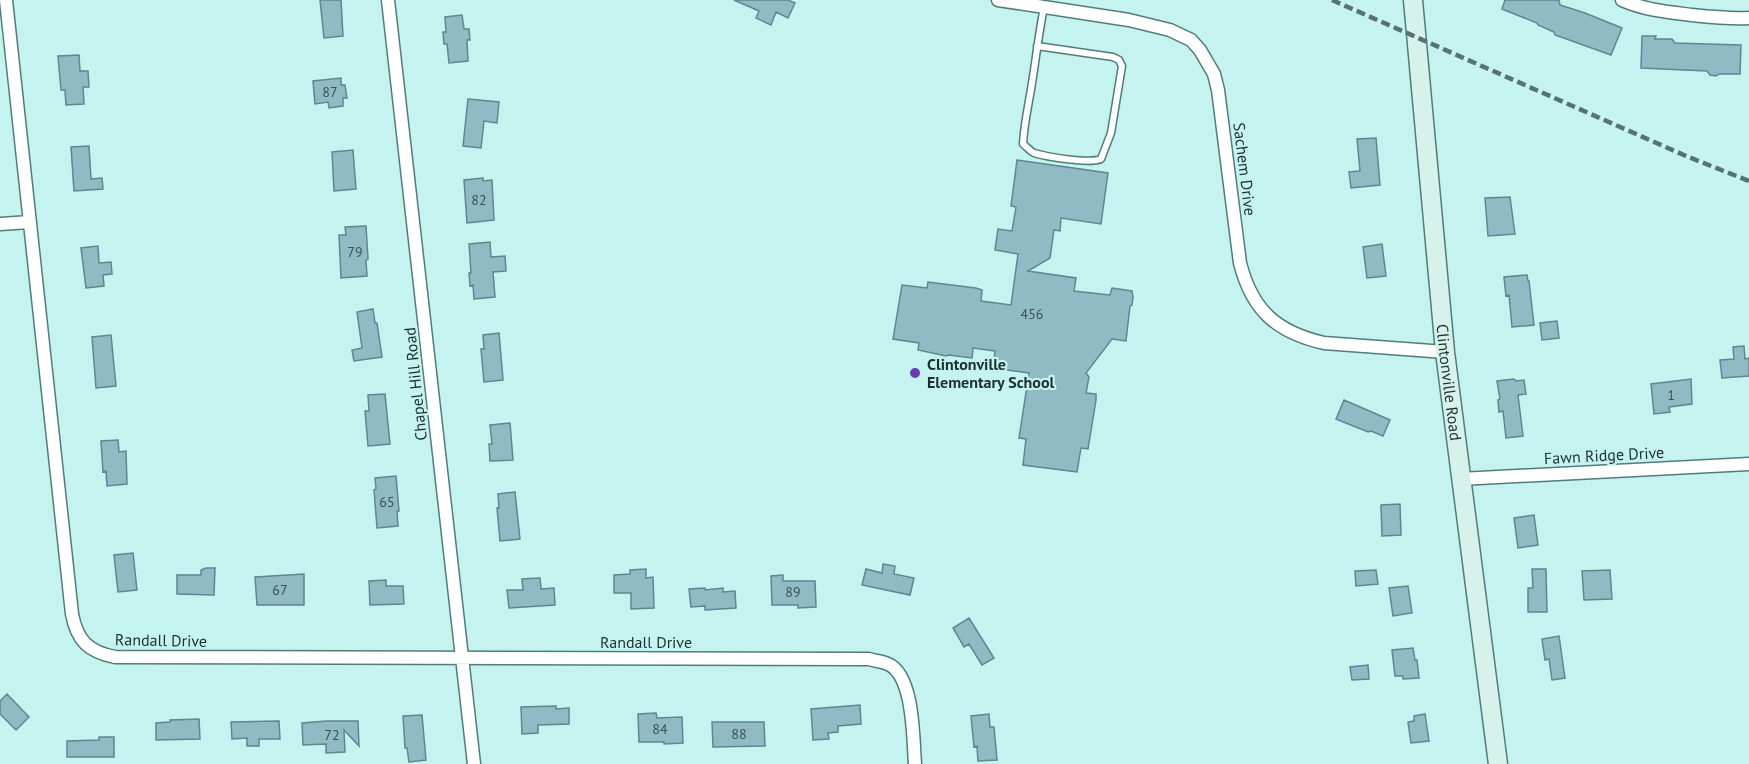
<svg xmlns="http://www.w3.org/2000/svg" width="1749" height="764" viewBox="0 0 1749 764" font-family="'PT Sans',sans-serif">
<rect width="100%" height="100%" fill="#c4f3f0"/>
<path fill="#90bac4" stroke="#5e8790" stroke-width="1.5" d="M 320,0 L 341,0 L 343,36 L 324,38 Z
M 734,0 L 788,0 L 795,3 L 788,18 L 776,12 L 771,25 L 756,18 L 759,11 Z
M 1505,0 L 1559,0 L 1560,5 L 1585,13 L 1622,28 L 1611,55 L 1555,35 L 1554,32 L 1538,25 L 1537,23 L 1502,9 Z
M 462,15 L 464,29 L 469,29 L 470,40 L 467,40 L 468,61 L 449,63 L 447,44 L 444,44 L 443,32 L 446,32 L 445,17 Z
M 1642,36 L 1656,36 L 1655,39 L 1672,39 L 1675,43 L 1741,45 L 1740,74 L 1719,74 L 1716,76 L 1710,75 L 1707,71 L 1641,68 Z
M 79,55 L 80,71 L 88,71 L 89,87 L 83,87 L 84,104 L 66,105 L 65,90 L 61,90 L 58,56 Z
M 341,78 L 341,85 L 345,85 L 347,98 L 343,98 L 343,106 L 329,108 L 328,102 L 315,104 L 313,81 Z
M 468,99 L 499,102 L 497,123 L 484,121 L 481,148 L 463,146 Z
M 1376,138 L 1380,185 L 1351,188 L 1349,172 L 1360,171 L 1357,139 Z
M 89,146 L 91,179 L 102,178 L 103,189 L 74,191 L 71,147 Z
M 353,150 L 356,189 L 334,191 L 332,152 Z
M 1017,160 L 1108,173 L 1101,224 L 1061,218 L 1060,231 L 1054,230 L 1050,258 L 1028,271 L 1076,278 L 1074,291 L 1110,295 L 1112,288 L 1132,291 L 1133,297 L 1132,305 L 1130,306 L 1126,341 L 1112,339 L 1086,373 L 1089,377 L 1086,393 L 1096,394 L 1096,400 L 1088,449 L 1081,448 L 1077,472 L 1023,465 L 1026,439 L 1019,438 L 1029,373 L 993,368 L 995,351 L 973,348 L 972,358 L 948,355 L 946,356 L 918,350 L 919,343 L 893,339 L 902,285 L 927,288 L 928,282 L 976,288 L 982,290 L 981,301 L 1011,305 L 1018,254 L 995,250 L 998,229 L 1012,231 L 1016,207 L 1011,206 Z
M 483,178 L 483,181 L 492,180 L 494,220 L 467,223 L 464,180 Z
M 1510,197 L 1515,234 L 1488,236 L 1485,198 Z
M 366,226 L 368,259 L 366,260 L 367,276 L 341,278 L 339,235 L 346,235 L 345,227 Z
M 490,242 L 491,257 L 505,256 L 506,271 L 493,272 L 495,297 L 474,299 L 473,285 L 470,286 L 469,273 L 471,273 L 469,244 Z
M 1382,244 L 1386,276 L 1367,278 L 1363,247 Z
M 98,246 L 99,263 L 111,262 L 112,274 L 103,275 L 104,286 L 86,288 L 81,248 Z
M 1527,275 L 1528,281 L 1529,281 L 1534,325 L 1512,327 L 1509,295 L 1506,296 L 1504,277 Z
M 373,309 L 375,323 L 377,323 L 382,357 L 354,361 L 352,350 L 362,348 L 357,312 Z
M 1557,321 L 1559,338 L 1542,340 L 1540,323 Z
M 499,333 L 503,380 L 484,382 L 481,349 L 484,349 L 483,335 Z
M 111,335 L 116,386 L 96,388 L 92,337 Z
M 1744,346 L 1745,359 L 1749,358 L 1749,376 L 1722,378 L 1720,360 L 1734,359 L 1733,347 Z
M 1514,379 L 1516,381 L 1524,380 L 1526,394 L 1518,395 L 1523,436 L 1506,438 L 1503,411 L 1499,412 L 1498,400 L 1500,399 L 1497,381 Z
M 1691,379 L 1692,404 L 1669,407 L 1670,412 L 1654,414 L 1651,384 Z
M 385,394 L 390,444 L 368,446 L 365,411 L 369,411 L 368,395 Z
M 1344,400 L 1390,420 L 1383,436 L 1371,431 L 1368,432 L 1336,419 Z
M 510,423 L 513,460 L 490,461 L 489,444 L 492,444 L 490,425 Z
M 118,440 L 119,452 L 126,451 L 127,484 L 107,486 L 106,471 L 103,472 L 101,441 Z
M 396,476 L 399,511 L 397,511 L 398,526 L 377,528 L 374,490 L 376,489 L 375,478 Z
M 515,492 L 520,539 L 500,541 L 497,508 L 499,508 L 498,494 Z
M 1400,504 L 1401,535 L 1382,536 L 1381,505 Z
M 1534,515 L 1538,545 L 1518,548 L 1514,518 Z
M 133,553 L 137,590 L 118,592 L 114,555 Z
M 883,564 L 895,566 L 894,574 L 914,578 L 910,595 L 862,585 L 866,569 L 882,573 Z
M 206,568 L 215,568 L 214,595 L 177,594 L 177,575 L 201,575 L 201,570 Z
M 646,569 L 646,578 L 653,577 L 654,608 L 631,609 L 631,593 L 614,593 L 614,575 L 630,574 L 630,570 Z
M 1532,569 L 1546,569 L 1547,612 L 1528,612 L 1528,588 L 1533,588 Z
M 1376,570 L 1378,584 L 1356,586 L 1355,571 Z
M 1610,570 L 1612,599 L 1584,600 L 1582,571 Z
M 304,574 L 304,605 L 257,605 L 255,577 Z
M 783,575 L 783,581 L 815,581 L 816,607 L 798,608 L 798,605 L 772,605 L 771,576 Z
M 540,578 L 541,589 L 554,588 L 555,605 L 509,608 L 507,590 L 523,590 L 522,579 Z
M 386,580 L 386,586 L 403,586 L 404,604 L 370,605 L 369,581 Z
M 1408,586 L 1412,613 L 1393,616 L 1389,588 Z
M 705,588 L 705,590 L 723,588 L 723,592 L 735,591 L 736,608 L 705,610 L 705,606 L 691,607 L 689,589 Z
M 969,618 L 994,658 L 982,665 L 969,644 L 964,647 L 953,628 Z
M 1559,636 L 1565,678 L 1552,680 L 1549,659 L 1545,660 L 1542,639 Z
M 1413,648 L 1415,660 L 1417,660 L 1419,678 L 1403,679 L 1403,676 L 1395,676 L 1392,650 Z
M 1368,665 L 1369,679 L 1352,680 L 1350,667 Z
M 7,694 L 29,717 L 16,730 L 0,714 L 0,701 Z
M 860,705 L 861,724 L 838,726 L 838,732 L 828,733 L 829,739 L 813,740 L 811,709 Z
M 556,706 L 556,709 L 569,708 L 569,724 L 538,725 L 538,733 L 522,734 L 521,707 Z
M 656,713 L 657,718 L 682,717 L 683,743 L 664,744 L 664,742 L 639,742 L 638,714 Z
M 989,714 L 990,727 L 994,727 L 997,760 L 978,761 L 977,746 L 974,747 L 971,716 Z
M 1425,714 L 1429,741 L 1411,743 L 1408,722 L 1414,721 L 1414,716 Z
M 422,715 L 426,760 L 409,762 L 407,748 L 405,748 L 403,716 Z
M 199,719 L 200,739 L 156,740 L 156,723 L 170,722 L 170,720 Z
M 279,721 L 280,739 L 259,739 L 259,746 L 247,746 L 247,738 L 232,739 L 231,722 Z
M 327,721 L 358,721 L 359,746 L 344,730 L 345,752 L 326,753 L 326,744 L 303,745 L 302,723 Z
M 712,722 L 764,722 L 765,746 L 713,747 Z
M 99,737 L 114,737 L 114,757 L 67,757 L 67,741 L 99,740 Z"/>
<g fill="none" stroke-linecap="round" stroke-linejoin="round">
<defs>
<path id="lane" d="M 1037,46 L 1113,57 L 1119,60 L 1122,66 L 1111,133 L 1101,159 C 1089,164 1048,157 1034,153 C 1030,151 1027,147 1023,144 C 1024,123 1029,103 1032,83 C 1036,58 1039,32 1044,7"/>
<path id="street" d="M 6,0 L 72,614 C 77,641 89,652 115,657 L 869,659 C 875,661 882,661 888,664 C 914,675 913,739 915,764
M 388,0 L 474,764
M 998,0 L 1129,20 L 1170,30 L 1191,40 L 1200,50 L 1214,74 L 1218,90 L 1240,263 C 1252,310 1276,332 1324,343 L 1445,352
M 1622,0 C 1645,10 1667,12 1692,15 C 1711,17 1730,19 1749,18
M 0,224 L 30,222
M 1460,479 L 1749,464"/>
<g id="secondary">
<path id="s1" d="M 1413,0 L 1445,352 L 1498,764"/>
</g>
</defs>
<use href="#lane" stroke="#517c7a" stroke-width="9"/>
<use href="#street" stroke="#517c7a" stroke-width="15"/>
<use href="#secondary" stroke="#517c7a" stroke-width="21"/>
<use href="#lane" stroke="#fff" stroke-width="6"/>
<use href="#street" stroke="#fff" stroke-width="12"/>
<use href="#secondary" stroke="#d6f2ea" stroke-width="18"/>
<path stroke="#567271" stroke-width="4.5" stroke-dasharray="9 4.5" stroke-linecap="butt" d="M 1332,0 L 1686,156 L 1749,181"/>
</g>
<circle fill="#6b3bb2" stroke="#c4f3f0" stroke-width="2" cx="915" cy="373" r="6"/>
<g text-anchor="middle" stroke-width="4.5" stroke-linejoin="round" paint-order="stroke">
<g font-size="14" fill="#3a5255">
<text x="330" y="97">87</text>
<text x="479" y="205">82</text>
<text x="355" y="257">79</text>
<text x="1032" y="319">456</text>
<text x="1671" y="400">1</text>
<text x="387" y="507">65</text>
<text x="280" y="595">67</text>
<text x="793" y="597">89</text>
<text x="660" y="734">84</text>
<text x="739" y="739">88</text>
<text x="332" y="740">72</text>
</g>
<g font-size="16" fill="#1e3030" stroke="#c4f3f0">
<text transform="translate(1245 169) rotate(83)" y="6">Sachem Drive</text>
<text dy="6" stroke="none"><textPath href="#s1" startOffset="384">Clintonville Road</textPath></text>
<text transform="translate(415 384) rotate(-96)" y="6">Chapel Hill Road</text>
<text transform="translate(1604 455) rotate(-3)" y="6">Fawn Ridge Drive</text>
<text transform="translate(161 640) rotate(1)" y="6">Randall Drive</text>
<text x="646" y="648">Randall Drive</text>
</g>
<g font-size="16" font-weight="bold" fill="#1e3030" stroke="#c4f3f0" text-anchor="start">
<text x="927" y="370">Clintonville<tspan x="927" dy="18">Elementary School</tspan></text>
</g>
</g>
</svg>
